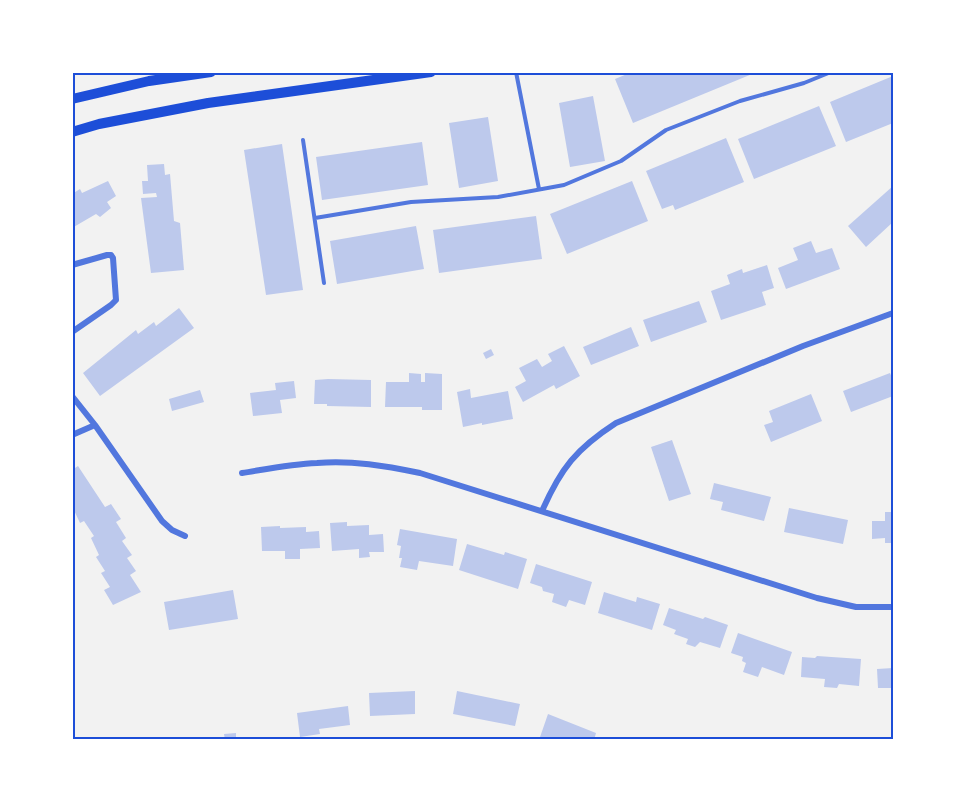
<svg xmlns="http://www.w3.org/2000/svg" width="965" height="812" viewBox="0 0 965 812" font-family="'Source Sans 3',sans-serif">
<rect width="100%" height="100%" fill="#f2f2f2"/>
<path fill="#bdc9ec" d="M 632,72 L 757,72 L 633,123 L 615,79 Z
M 893,76 L 893,123 L 846,142 L 830,102 Z
M 593,96 L 605,161 L 570,167 L 559,103 Z
M 819,106 L 836,146 L 754,179 L 738,139 Z
M 488,117 L 498,181 L 459,188 L 449,123 Z
M 726,138 L 744,182 L 675,210 L 673,205 L 662,209 L 646,171 Z
M 422,142 L 428,185 L 322,200 L 316,157 Z
M 282,144 L 303,290 L 266,295 L 244,150 Z
M 164,164 L 165,175 L 170,174 L 174,221 L 180,223 L 184,270 L 151,273 L 141,198 L 157,197 L 156,193 L 143,194 L 142,181 L 148,181 L 147,165 Z
M 108,181 L 116,196 L 107,202 L 111,208 L 100,217 L 96,214 L 72,228 L 72,194 L 80,189 L 82,193 Z
M 632,181 L 648,221 L 567,254 L 550,214 Z
M 893,186 L 893,222 L 866,247 L 848,226 Z
M 536,216 L 542,259 L 439,273 L 433,230 Z
M 416,226 L 424,269 L 337,284 L 330,241 Z
M 811,241 L 816,253 L 832,248 L 840,269 L 786,289 L 778,268 L 798,260 L 793,248 Z
M 767,265 L 774,288 L 762,292 L 766,305 L 721,320 L 711,291 L 730,284 L 727,275 L 742,269 L 743,273 Z
M 699,301 L 707,322 L 651,342 L 643,320 Z
M 179,308 L 194,328 L 100,396 L 83,373 L 136,330 L 138,334 L 154,322 L 156,326 Z
M 631,327 L 639,346 L 591,365 L 583,347 Z
M 564,346 L 580,376 L 556,389 L 554,385 L 523,402 L 515,387 L 526,381 L 519,368 L 537,359 L 542,367 L 552,361 L 548,354 Z
M 491,349 L 494,355 L 486,359 L 483,353 Z
M 409,373 L 421,374 L 421,382 L 425,382 L 425,373 L 442,374 L 442,410 L 422,410 L 422,407 L 385,407 L 386,382 L 409,382 Z
M 890,373 L 893,380 L 893,396 L 851,412 L 843,391 Z
M 328,379 L 371,380 L 371,407 L 327,406 L 327,404 L 314,404 L 315,380 Z
M 294,381 L 296,398 L 280,400 L 282,413 L 253,416 L 250,393 L 276,390 L 275,383 Z
M 470,389 L 471,398 L 508,391 L 513,419 L 482,425 L 482,423 L 463,427 L 457,392 Z
M 200,390 L 204,402 L 172,411 L 169,399 Z
M 811,394 L 822,421 L 771,442 L 764,425 L 773,422 L 769,411 Z
M 672,440 L 691,494 L 669,501 L 651,447 Z
M 78,466 L 105,507 L 111,504 L 121,519 L 116,522 L 126,538 L 122,541 L 132,555 L 127,558 L 136,571 L 130,575 L 141,592 L 113,605 L 104,590 L 110,587 L 101,573 L 105,571 L 96,557 L 99,555 L 91,538 L 94,536 L 84,521 L 80,523 L 72,506 L 72,470 Z
M 714,483 L 771,497 L 764,521 L 721,510 L 723,502 L 710,499 Z
M 789,508 L 848,520 L 843,544 L 784,532 Z
M 885,512 L 893,512 L 893,543 L 885,543 L 885,538 L 872,539 L 872,521 L 885,521 Z
M 347,522 L 347,526 L 369,525 L 369,535 L 383,534 L 384,552 L 369,552 L 370,557 L 359,558 L 359,549 L 332,551 L 330,523 Z
M 280,526 L 280,528 L 306,527 L 306,532 L 319,531 L 320,548 L 300,549 L 300,559 L 285,559 L 285,551 L 262,551 L 261,527 Z
M 400,529 L 457,539 L 453,566 L 419,561 L 417,570 L 400,567 L 402,558 L 399,558 L 401,546 L 397,545 Z
M 467,544 L 504,555 L 505,552 L 527,559 L 518,589 L 459,570 Z
M 536,564 L 592,582 L 585,605 L 569,600 L 566,607 L 552,602 L 554,594 L 543,591 L 542,587 L 530,583 Z
M 233,590 L 238,619 L 169,630 L 164,602 Z
M 604,592 L 636,602 L 637,597 L 660,604 L 652,630 L 598,613 Z
M 669,608 L 703,619 L 705,617 L 728,625 L 720,648 L 700,642 L 695,647 L 686,644 L 688,639 L 674,634 L 676,630 L 663,625 Z
M 738,633 L 792,652 L 784,675 L 762,667 L 758,677 L 743,672 L 746,663 L 742,661 L 743,657 L 731,653 Z
M 817,656 L 861,659 L 859,686 L 839,684 L 837,688 L 824,687 L 825,679 L 801,677 L 802,657 L 815,658 Z
M 893,668 L 893,688 L 878,688 L 877,669 Z
M 415,691 L 415,714 L 370,716 L 369,693 Z
M 457,691 L 520,704 L 515,726 L 453,714 Z
M 348,706 L 350,725 L 319,729 L 320,734 L 300,737 L 297,713 Z
M 548,714 L 596,733 L 594,740 L 539,740 Z
M 236,733 L 236,740 L 225,740 L 224,734 Z"/>
<g fill="none" stroke-linecap="round" stroke-linejoin="round">
<path stroke="#5277de" stroke-width="4" d="M 516,72 L 539,189
M 303,140 L 324,283
M 315,218 L 411,202 L 498,197 L 564,185 L 621,161 L 666,130 L 740,101 L 804,83 L 831,72"/>
<path stroke="#5277de" stroke-width="6" d="M 72,265 L 107,255 L 111,255 L 113,258 L 116,300 L 111,305 L 72,332
M 72,396 L 95,425 L 162,521 L 172,530 L 185,536
M 72,435 L 95,425
M 242,473 C 267,469 292,464 317,463 C 352,460 386,466 420,473 L 817,598 L 856,607 L 893,607
M 542,511 C 561,468 576,449 616,423 L 803,346 L 893,313"/>
<path stroke="#1d4ed8" stroke-width="10" d="M 72,99 L 149,81 L 211,72
M 72,132 L 99,124 L 208,103 L 431,72"/>
</g>
<rect width="965" height="812" fill="none" stroke="#ffffff" stroke-width="147"/>
<rect x="74" y="74" width="818" height="664" fill="none" stroke="#1d4ed8" stroke-width="2"/>
</svg>
